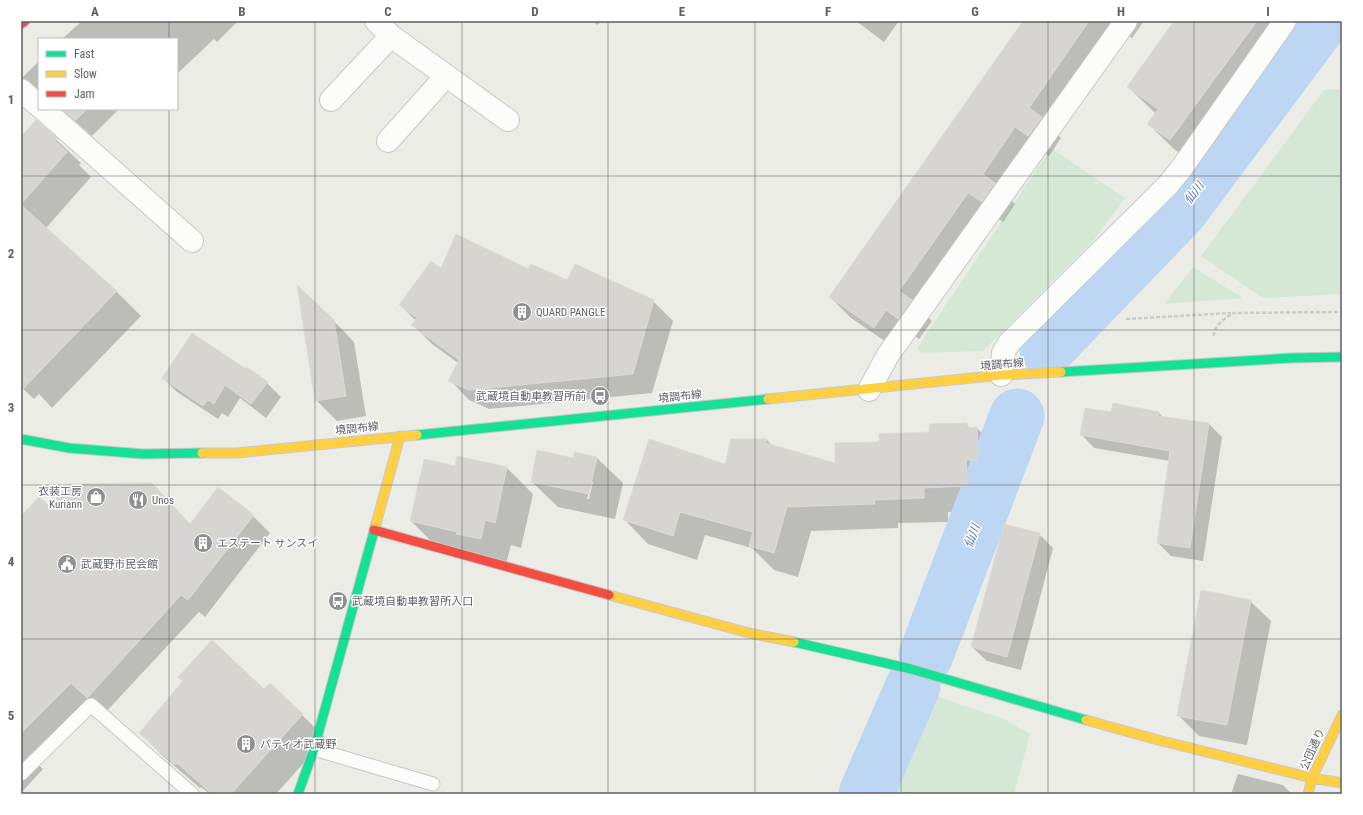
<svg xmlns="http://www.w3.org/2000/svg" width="1363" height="815" viewBox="0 0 1363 815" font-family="'Roboto Condensed','Noto Sans JP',sans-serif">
<rect width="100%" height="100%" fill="#ecece7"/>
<path fill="#d5e8d5" d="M 1338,89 L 1342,92 L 1342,294 L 1263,298 L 1201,256 L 1324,90 Z
M 1051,148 L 1125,198 L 1093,241 L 983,351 L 922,353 L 917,348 Z
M 1193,267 L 1243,298 L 1164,304 Z
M 918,690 L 1004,719 L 1030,734 L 1014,794 L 879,794 Z"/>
<path fill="#0003" fill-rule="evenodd" d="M 82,21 L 238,21 L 217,42 L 214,39 L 177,74 L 177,39 L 62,39 Z
M 593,21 L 602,21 L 597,25 Z
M 856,21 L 899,21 L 884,42 Z
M 1025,21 L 1144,21 L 1132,38 L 1118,29 L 1050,127 L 1061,138 L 1049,156 L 1036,147 L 1004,193 L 1015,204 L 1003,222 L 989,212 L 921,310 L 932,321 L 919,339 L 907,330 L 895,348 L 851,318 L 830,297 Z
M 1176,21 L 1301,21 L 1197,165 L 1174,149 L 1148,124 L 1156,114 L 1128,87 Z
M 39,61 L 39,94 L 22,78 Z
M 61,109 L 119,109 L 92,136 Z
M 36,121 L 81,163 L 79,165 L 91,177 L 46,228 L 117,292 L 141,316 L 52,408 L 39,394 L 34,399 L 21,387 L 21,139 Z
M 441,269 L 529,270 L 568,281 L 653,301 L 673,321 L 652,393 L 489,409 L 469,400 L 450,380 L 458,363 L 432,344 L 413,325 L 416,321 L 400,305 Z
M 334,321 L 354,342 L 366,416 L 337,421 L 316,400 Z
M 246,370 L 267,383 L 281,397 L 266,418 L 240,398 L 228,417 L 222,413 L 218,419 L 177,392 L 163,378 Z
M 1159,413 L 1164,418 L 1209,424 L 1222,437 L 1203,561 L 1171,556 L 1158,543 L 1170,461 L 1094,448 L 1081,434 L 1112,414 Z
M 966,424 L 971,429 L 977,428 L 1001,453 L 1002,484 L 990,484 L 991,510 L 948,512 L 948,522 L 898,523 L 898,528 L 811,531 L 798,577 L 774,570 L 752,548 L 705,535 L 697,560 L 648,544 L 624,519 L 726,465 L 767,440 L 773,446 L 836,464 L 880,443 L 930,433 Z
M 576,453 L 597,458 L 623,483 L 615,519 L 558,507 L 532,482 L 574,459 ZM 591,482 L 593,482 L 589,499 L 587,499 Z
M 458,458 L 507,468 L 533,494 L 521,548 L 511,545 L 506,564 L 437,547 L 411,521 L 455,467 Z
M 49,507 L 190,525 L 253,516 L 270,533 L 205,617 L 199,612 L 104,714 L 89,699 L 31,758 L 43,769 L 21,793 L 21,518 Z
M 1039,534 L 1053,548 L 1021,670 L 987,661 L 972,647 Z
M 1250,601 L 1271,621 L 1247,745 L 1199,736 L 1178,715 Z
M 264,690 L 302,715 L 326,738 L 276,794 L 210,794 L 201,787 L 200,788 L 164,757 L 140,733 Z
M 1238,774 L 1283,785 L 1292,794 L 1231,794 Z"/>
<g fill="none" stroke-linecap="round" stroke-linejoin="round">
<path stroke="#bdd6f4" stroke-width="55" d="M 1047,349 L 1180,211 L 1322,21
M 926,655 L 1017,416
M 866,794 L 913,686"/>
</g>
<path fill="#d6d5d2" stroke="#dcdbd6" d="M 1023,21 L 1089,21 L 1029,108 L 1042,117 L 1028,136 L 1015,127 L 983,174 L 995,183 L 982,202 L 968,193 L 899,291 L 912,300 L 898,319 L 886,310 L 874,328 L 829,297 Z
M 1174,21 L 1257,21 L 1170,140 L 1147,124 L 1158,109 L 1127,87 Z
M 62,109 L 87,109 L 75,121 Z
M 36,120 L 57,138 L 55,141 L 67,152 L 21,204 L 21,137 Z
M 21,205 L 117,291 L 21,391 Z
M 456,234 L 528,269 L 531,264 L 567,280 L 575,264 L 654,300 L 633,374 L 469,390 L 448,381 L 459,360 L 411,325 L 417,318 L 399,305 L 431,261 L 441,268 Z
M 297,285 L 334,320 L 346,396 L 315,401 Z
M 192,333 L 246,369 L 247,367 L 268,382 L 251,404 L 225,385 L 214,404 L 208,400 L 203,406 L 162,378 Z
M 1113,403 L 1159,412 L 1158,416 L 1209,423 L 1190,548 L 1157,543 L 1170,451 L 1080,435 L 1085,408 L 1111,412 Z
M 967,423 L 967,428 L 977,427 L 978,460 L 966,460 L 967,486 L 924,488 L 924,498 L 874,500 L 875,504 L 787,507 L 774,553 L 749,546 L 753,532 L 680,512 L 673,536 L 623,520 L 649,439 L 725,464 L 731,439 L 767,439 L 766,443 L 835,463 L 835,443 L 879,442 L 879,434 L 929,432 L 930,424 Z
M 537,450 L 573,458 L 575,452 L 597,457 L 589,494 L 531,482 Z
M 457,456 L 507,467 L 495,523 L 485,520 L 481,539 L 456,534 L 457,532 L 410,521 L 424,459 L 455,466 Z
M 152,483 L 190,524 L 218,487 L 254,515 L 188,600 L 181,595 L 87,698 L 71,683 L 21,733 L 21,516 L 39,497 L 49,506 L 70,484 Z
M 1004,524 L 1040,533 L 1007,657 L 971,647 Z
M 1201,590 L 1251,600 L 1227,725 L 1177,716 Z
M 212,640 L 264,689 L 270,683 L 303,714 L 231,794 L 212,794 L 177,763 L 175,765 L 139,733 L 183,681 L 178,677 Z"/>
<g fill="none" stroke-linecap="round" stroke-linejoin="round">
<defs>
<path id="lane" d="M 314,749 L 433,784
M 21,774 L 91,705 L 192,794"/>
<path id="street" d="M 376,21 L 391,36 L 508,120
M 21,90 L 39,106
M 331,100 L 391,36
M 43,109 L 192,241
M 388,141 L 446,76
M 1001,375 L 1003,353 L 1009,343 L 1167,186 L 1181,169 L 1285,21
M 869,390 L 888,355 L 1126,21"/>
<path id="fast" d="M 1061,372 L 1291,358 L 1342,357
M 417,435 L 768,399
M 21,439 L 69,448 L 143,454 L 202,453
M 794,642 L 911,669 L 1086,720
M 298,794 L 314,749 L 376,524"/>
<path id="slow" d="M 768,399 L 1001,375 L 1061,372
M 202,453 L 237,453 L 417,435
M 376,524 L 400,436
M 609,595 L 749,633 L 794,642
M 1086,720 L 1158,740 L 1312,778 L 1342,783
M 1308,794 L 1312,778 L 1342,715"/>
<path id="jam" d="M 21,24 L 25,21
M 374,530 L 609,595"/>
</defs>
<use href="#lane" stroke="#c8c8c8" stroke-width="15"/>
<use href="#street" stroke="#c8c8c8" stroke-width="24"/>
<use href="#fast" stroke="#c9c9c9" stroke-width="11"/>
<use href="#slow" stroke="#c9c9c9" stroke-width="11"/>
<use href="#jam" stroke="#c9c9c9" stroke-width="11"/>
<path stroke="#c8cdcb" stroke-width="2.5" stroke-dasharray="4 2" stroke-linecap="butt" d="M 1126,319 L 1231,313
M 1214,336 C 1213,326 1226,317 1234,313 L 1342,312"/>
<use href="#lane" stroke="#fcfcfb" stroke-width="13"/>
<use href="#street" stroke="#fcfcfb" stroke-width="22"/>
<use href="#fast" stroke="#16e098" stroke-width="9"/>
<use href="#slow" stroke="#ffcf43" stroke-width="9"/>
<use href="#jam" stroke="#f24e42" stroke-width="9"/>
</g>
<path fill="none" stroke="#5d5f65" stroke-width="1" stroke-opacity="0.55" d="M 169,21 L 169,39M 315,21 L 315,794M 462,21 L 462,794M 608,21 L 608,794M 755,21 L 755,794M 901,21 L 901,794M 1048,21 L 1048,794M 1194,21 L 1194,794M 169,109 L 169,794M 21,176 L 1342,176M 21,330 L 1342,330M 21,485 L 1342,485M 21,639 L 1342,639"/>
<defs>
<symbol id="building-disc" viewBox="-11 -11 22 22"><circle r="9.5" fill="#8f9092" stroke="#fff"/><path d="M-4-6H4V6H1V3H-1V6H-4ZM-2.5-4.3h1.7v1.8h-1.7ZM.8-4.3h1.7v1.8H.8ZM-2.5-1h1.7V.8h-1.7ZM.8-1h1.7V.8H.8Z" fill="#fff"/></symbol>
<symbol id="bus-disc" viewBox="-11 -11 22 22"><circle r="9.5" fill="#8f9092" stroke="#fff"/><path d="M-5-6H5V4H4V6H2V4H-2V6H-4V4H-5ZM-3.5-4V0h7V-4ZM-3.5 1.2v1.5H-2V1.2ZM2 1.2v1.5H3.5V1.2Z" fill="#fff"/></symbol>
<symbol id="shop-disc" viewBox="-11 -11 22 22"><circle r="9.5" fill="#8f9092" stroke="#fff"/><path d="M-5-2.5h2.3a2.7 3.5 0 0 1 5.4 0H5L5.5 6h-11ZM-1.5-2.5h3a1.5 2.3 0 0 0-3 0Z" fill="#fff"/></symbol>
<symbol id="restaurant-disc" viewBox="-11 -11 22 22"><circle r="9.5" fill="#8f9092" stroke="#fff"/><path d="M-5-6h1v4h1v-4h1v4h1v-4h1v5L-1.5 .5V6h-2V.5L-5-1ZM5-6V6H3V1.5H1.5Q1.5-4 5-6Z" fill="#fff"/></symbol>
<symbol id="civic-disc" viewBox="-11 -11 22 22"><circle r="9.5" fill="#8f9092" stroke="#fff"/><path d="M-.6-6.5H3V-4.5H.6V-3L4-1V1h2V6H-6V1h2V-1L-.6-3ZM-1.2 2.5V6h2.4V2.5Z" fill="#fff"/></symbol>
</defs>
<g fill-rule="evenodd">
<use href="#building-disc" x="511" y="301" width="22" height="22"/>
<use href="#bus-disc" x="589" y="385" width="22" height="22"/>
<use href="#shop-disc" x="85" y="486" width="22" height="22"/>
<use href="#restaurant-disc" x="127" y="489" width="22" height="22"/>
<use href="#building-disc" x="192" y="532" width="22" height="22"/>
<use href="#civic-disc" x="56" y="553" width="22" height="22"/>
<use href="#bus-disc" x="327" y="590" width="22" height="22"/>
<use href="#building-disc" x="235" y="733" width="22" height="22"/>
</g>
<g text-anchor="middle" stroke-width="3" stroke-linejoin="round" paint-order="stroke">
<g font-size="11" fill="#5d5f65" stroke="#fff" text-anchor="start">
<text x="536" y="316">QUARD PANGLE</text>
<text x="586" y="400" text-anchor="end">武蔵境自動車教習所前</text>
<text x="82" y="495" text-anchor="end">衣装工房<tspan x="82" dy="13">Kuriann</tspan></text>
<text x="152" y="504">Unos</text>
<text x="217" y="547">エステート サンスイ</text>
<text x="81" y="568">武蔵野市民会館</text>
<text x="352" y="605">武蔵境自動車教習所入口</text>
<text x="260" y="748">パティオ武蔵野</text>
</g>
<g font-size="11" fill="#5d5f65" stroke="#fff">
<text transform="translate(1002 364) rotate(-5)" y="4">境調布線</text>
<text transform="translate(680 396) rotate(-6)" y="4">境調布線</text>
<text transform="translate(357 428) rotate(-6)" y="4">境調布線</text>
<text transform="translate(1312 749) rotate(-66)" y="4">公団通り</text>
</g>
<g font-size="12" font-style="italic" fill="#4c74bd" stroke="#fff">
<text transform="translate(1194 193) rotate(-53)" y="4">仙川</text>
<text transform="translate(972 536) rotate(-69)" y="4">仙川</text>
</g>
</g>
<rect width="1363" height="815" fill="none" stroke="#ffffff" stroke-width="44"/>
<rect x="38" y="38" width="140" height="72" fill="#ffffff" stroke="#bebfc1"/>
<rect x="46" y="51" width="20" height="6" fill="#16e098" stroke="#bebfc1"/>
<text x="74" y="58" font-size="12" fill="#5d5f65">Fast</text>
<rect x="46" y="71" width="20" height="6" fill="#ffcf43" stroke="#bebfc1"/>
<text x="74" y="78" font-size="12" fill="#5d5f65">Slow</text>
<rect x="46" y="91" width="20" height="6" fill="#f24e42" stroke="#bebfc1"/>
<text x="74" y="98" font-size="12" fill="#5d5f65">Jam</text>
<rect x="22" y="22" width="1319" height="771" fill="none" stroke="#5d5f65" stroke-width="1.5"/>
<g font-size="13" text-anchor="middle" font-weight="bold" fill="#5d5f65">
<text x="95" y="16">A</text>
<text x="242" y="16">B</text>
<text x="388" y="16">C</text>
<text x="535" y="16">D</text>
<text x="682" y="16">E</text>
<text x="828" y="16">F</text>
<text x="975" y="16">G</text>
<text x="1121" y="16">H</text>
<text x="1268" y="16">I</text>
<text x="11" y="104">1</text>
<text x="11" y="258">2</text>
<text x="11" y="412">3</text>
<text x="11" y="566">4</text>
<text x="11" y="720">5</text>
</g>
</svg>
